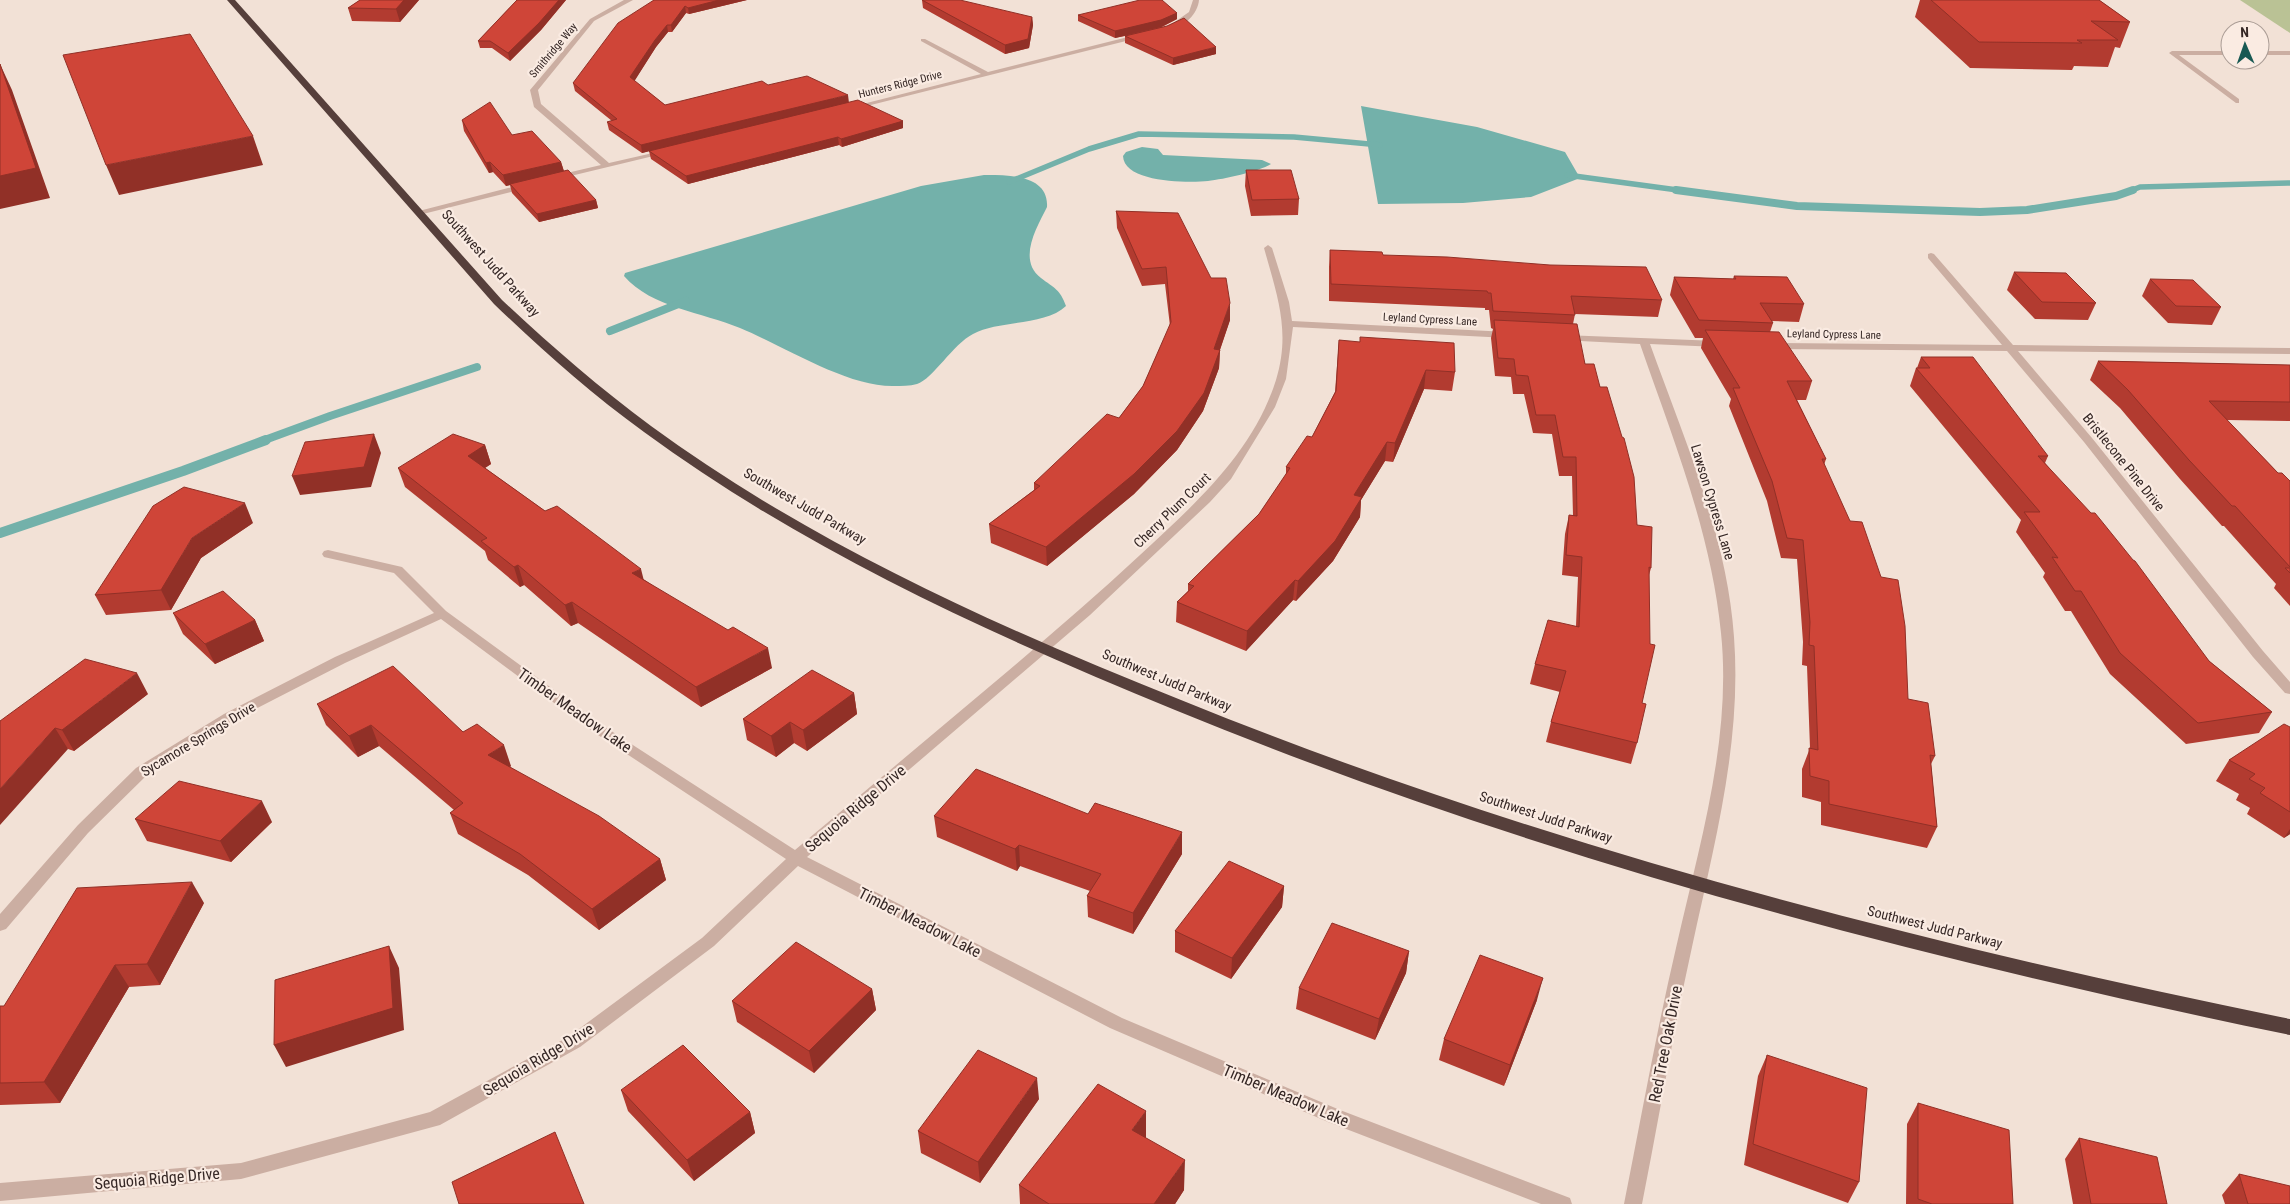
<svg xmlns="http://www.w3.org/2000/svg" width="2290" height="1204" viewBox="0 0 2290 1204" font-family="'Roboto Condensed',sans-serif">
<rect width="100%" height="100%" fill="#f2e1d6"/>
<path fill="#bac295" d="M 2240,0 L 2290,0 L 2290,33 Z"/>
<path fill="#73b1aa" d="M 1361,106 L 1477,127 L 1565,152 L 1580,178 L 1531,197 L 1463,203 L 1378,204 Z
M 1142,147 L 1158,149 L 1163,155 L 1262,160 L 1271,164 C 1258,172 1224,179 1208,181 C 1189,183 1124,183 1123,156 L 1126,152 Z
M 984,175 C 1007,175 1049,174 1047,207 C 1037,227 1017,260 1041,278 C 1054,288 1060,289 1066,306 C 1045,326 999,320 973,334 C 953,344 933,379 917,384 C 910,386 901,386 894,386 C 847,387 784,346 740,328 C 702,312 652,308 624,276 L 625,273 L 921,186 Z"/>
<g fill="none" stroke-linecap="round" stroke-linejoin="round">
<path stroke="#73b1aa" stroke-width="5.5" d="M 1567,175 L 1685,191
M 1009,182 L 1089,149 L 1139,134 L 1294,137 L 1380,145
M 2130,191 L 2140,187 L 2290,183"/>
<path stroke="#73b1aa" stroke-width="8" d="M 1676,190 L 1797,206 L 1980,212 L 2027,210 L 2116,196 L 2133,190
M 610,331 L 686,301
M 262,441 L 330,416 L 477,367"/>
<path stroke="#73b1aa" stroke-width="10" d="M 0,533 L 183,471 L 266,440"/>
<path fill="#cbaea2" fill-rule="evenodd" d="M 624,0 L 633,0 L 594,21 L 538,90 L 541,104 L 609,163 L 666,150 L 670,152 L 554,180 L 554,176 L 601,165 L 534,107 L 530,90 L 590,19 Z
M 1193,0 L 1199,0 C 1198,14 1183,29 1169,28 L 1169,26 L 1189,12 Z
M 1140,34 L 1142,35 L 1142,37 L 851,110 L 847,108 L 981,74 L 921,41 L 921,39 L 925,39 L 988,72 Z
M 2230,51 L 2230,55 L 2179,55 L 2239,99 L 2239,103 L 2236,103 L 2169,53 L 2172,51 Z
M 2260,51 L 2290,51 L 2290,55 L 2260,55 Z
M 528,183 L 532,185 L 531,187 L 419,215 L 415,212 Z
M 1268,245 L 1272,248 L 1289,302 L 1292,321 L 1508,332 L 1513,335 L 1508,338 L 1293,327 L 1286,379 L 1275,407 L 1231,479 L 1210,502 L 1090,615 L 807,857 L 1122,1018 L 1340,1110 L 1570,1198 L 1572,1204 L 1541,1204 L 1328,1122 L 1110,1028 L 798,866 L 714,946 L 580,1047 L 440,1125 L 241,1179 L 0,1201 L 0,1183 L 241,1163 L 430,1112 L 568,1037 L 702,938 L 786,859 L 592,731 L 441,619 L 345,663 L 234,720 L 146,776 L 88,833 L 6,929 L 0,931 L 0,914 L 78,825 L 136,768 L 224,714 L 335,657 L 434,613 L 394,573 L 324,557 L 322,554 L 324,551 L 328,550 L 402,567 L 446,611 L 602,725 L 795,850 C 866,790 937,731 1008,671 C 1053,633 1097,595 1140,555 C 1194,505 1253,453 1276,380 C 1291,331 1277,295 1264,248 Z
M 1931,253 L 1934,254 L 2013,345 L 2290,348 L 2290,354 L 2018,351 L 2092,438 L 2263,651 L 2290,682 L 2290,694 L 2285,693 L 2253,657 L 2084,442 L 2007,351 L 1773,349 L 1768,346 L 1773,343 L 2002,345 L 1928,258 L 1928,254 Z
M 1563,335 L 1718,341 L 1723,344 L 1718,347 L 1650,344 C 1684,439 1727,535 1734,637 C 1742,743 1714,845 1692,947 C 1673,1033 1659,1118 1642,1204 L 1624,1204 C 1641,1119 1656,1033 1676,948 C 1699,846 1732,739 1721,633 C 1711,532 1673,439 1640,344 L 1560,340 L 1558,338 Z"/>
<path fill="#563f3b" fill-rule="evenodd" d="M 227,0 L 235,0 L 502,300 C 550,345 598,387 651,426 C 812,544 996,626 1181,700 C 1538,845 1913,942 2290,1019 L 2290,1035 C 1911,957 1533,857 1175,710 C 990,634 806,551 644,432 C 590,393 542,350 494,304 Z"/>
</g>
<path fill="#b23b30" d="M 360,0 L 419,0 L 400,22 L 352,21 L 348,8 Z
M 517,0 L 566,0 L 541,30 L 510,61 L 492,48 L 480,48 L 478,41 Z
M 654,0 L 747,0 L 689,14 L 686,13 L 672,32 L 668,32 L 656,47 L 634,81 L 665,105 L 768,85 L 849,103 L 903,121 L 903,128 L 842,147 L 839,145 L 688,184 L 651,159 L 649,151 L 642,153 L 609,130 L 607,122 L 612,121 L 575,91 L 573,83 Z
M 922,0 L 1032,17 L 1033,25 L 1029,48 L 1005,54 L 923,8 Z
M 1920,0 L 2099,0 L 2130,22 L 2120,48 L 2115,47 L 2108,67 L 2074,66 L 2072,70 L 1970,68 L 1915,17 Z
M 1177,13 L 1177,19 L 1162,27 L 1216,54 L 1173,65 L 1125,43 L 1125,36 L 1115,38 L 1078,21 L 1078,15 Z
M 462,120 L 512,135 L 561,162 L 564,171 L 596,200 L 598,208 L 539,222 L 512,193 L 510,185 L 506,186 L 493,172 L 489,173 L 464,131 Z
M 1246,170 L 1299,199 L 1298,215 L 1251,216 L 1245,186 Z
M 1116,211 L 1230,320 L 1220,350 L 1219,368 L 1203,411 L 1177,450 L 1134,494 L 1047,566 L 991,543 L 989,524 L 1034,490 L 1034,483 L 1119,418 L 1143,386 L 1170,326 L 1165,284 L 1142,286 L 1117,228 Z
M 1330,250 L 1383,255 L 1662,300 L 1658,317 L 1575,314 L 1573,324 L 1585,364 L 1600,387 L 1637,525 L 1651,568 L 1649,575 L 1642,703 L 1637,743 L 1631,764 L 1546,742 L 1551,722 L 1560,692 L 1530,684 L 1535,664 L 1576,626 L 1578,577 L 1562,575 L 1565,534 L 1569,515 L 1573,515 L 1572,476 L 1559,476 L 1552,434 L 1533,433 L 1524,394 L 1513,394 L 1511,377 L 1495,376 L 1491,338 L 1493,329 L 1491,328 L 1489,310 L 1485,310 L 1485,308 L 1329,301 L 1329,267 Z
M 2014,272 L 2096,303 L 2088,320 L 2035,319 L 2007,290 Z
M 1734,276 L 1804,304 L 1799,322 L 1772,321 L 1773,323 L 1770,332 L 1812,381 L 1806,400 L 1797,400 L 1826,459 L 1824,465 L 1908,699 L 1935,756 L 1931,764 L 1937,827 L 1927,848 L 1821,825 L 1821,802 L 1802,797 L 1802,769 L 1810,748 L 1807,666 L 1802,665 L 1803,642 L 1797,559 L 1781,558 L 1767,501 L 1729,406 L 1731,399 L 1701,348 L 1703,338 L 1695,338 L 1670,295 L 1674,277 L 1733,279 Z
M 2150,279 L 2221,307 L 2212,325 L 2168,323 L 2142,296 Z
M 1339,340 L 1455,372 L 1452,391 L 1424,389 L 1393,462 L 1385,461 L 1361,500 L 1360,517 L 1333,561 L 1296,601 L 1293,600 L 1246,651 L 1176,622 L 1177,602 L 1188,591 L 1188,584 L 1259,514 L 1286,475 L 1286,467 L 1312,437 L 1335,392 Z
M 1921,357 L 2048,456 L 2045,463 L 2209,661 L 2272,712 L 2259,733 L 2186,744 L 2110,674 L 2071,611 L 2065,611 L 2043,577 L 2045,573 L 2016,532 L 2021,520 L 1910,386 L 1916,368 L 1917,368 Z
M 2098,361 L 2290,365 L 2290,421 L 2227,420 L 2278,473 L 2290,481 L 2290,606 L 2274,588 L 2276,584 L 2224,526 L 2222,526 L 2180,479 L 2120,408 L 2090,380 Z
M 485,445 L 491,464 L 485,468 L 545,511 L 772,668 L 701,707 L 578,623 L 571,626 L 524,585 L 520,587 L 488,560 L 485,551 L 405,487 L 398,468 Z
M 253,523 L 201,558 L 171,610 L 106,615 L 95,595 Z
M 173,613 L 255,620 L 264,641 L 215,664 L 183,634 Z
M 854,693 L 857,714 L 807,751 L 794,743 L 776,757 L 747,740 L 743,719 Z
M 148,694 L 74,751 L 68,749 L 0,721 Z
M 317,704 L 463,732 L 511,766 L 510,767 L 660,859 L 666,880 L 599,930 L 528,875 L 458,834 L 450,813 L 454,810 L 379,746 L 358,757 L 326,725 Z
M 2290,727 L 2290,834 L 2284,838 L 2247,814 L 2250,808 L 2236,800 L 2239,794 L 2216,781 L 2229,760 Z
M 1088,814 L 1182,854 L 1133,934 L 1088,917 L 1087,896 L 1090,891 L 1020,866 L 1017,871 L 937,837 L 934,816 Z
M 135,819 L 272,822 L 231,862 L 147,841 Z
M 1284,886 L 1282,907 L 1231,979 L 1175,952 L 1175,931 Z
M 204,903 L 160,985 L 129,987 L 60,1103 L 0,1105 L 0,1006 L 4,1006 Z
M 1409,951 L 1406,973 L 1375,1040 L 1296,1009 L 1299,988 Z
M 872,989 L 876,1010 L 814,1073 L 737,1022 L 732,1001 Z
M 1537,1000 L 1504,1086 L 1439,1060 L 1444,1039 Z
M 1767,1055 L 1859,1182 L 1848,1203 L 1744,1165 L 1758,1076 Z
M 621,1090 L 750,1112 L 755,1133 L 694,1181 L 628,1111 Z
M 1039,1099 L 980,1183 L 921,1153 L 918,1131 Z
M 1918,1103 L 2013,1204 L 1906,1204 L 1907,1124 Z
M 1146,1138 L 1184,1190 L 1175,1204 L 1020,1204 L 1019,1185 Z
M 2079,1138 L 2167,1204 L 2073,1204 L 2065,1159 Z
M 2239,1174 L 2290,1204 L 2225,1204 L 2222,1195 Z"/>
<path fill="#913027" d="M 404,0 L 419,0 L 400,22 L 396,9 Z
M 559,0 L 566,0 L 541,30 L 510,61 L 508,53 Z
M 719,0 L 747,0 L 689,14 L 688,8 Z
M 685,6 L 686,13 L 672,32 L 671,25 Z
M 1177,13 L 1177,19 L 1161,27 L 1115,38 L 1115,31 Z
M 1032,17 L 1033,25 L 1029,48 L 1005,54 L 1005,45 Z
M 667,25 L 668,32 L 656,47 L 632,85 L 630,77 L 655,40 Z
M 1216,47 L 1216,54 L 1173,65 L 1173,58 Z
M 0,64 L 12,90 L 50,198 L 0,209 Z
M 848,95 L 849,103 L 642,153 L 641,145 Z
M 903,121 L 903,128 L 842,147 L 841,139 Z
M 253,136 L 263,165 L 119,195 L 106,165 Z
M 838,137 L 839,145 L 688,184 L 686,176 Z
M 490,162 L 493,172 L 489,173 L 486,163 Z
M 561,162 L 564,172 L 506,186 L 503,175 Z
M 596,200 L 598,208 L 539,222 L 537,214 Z
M 1230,303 L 1230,320 L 1217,358 L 1220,350 L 1219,368 L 1203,411 L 1177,450 L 1134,494 L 1047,566 L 1046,547 L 1214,349 Z
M 1426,370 L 1424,389 L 1393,462 L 1395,443 Z
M 374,434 L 381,453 L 371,487 L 300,495 L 292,476 Z
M 1387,442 L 1385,461 L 1361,500 L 1360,517 L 1333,561 L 1296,601 L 1298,581 L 1354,495 Z
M 485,445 L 491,464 L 474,475 L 468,456 Z
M 245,503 L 253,523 L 201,558 L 171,610 L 161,590 L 192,538 Z
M 518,565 L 524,585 L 520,587 L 514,567 Z
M 641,569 L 646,589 L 632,573 Z
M 1295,580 L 1293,600 L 1246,651 L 1247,631 Z
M 572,602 L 578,623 L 571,626 L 565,605 Z
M 255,620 L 264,641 L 215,664 L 205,644 Z
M 768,648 L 772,668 L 701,707 L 696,687 Z
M 137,673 L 148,694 L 74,751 L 62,730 Z
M 854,693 L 857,714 L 807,751 L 803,730 Z
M 790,722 L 794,743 L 776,757 L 771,736 Z
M 371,725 L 379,746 L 358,757 L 349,736 Z
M 55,728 L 68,749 L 0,825 L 0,789 Z
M 504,745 L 511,766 L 495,776 L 488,755 Z
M 262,801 L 272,822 L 231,862 L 220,841 Z
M 2290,829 L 2290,834 L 2284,838 Z
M 1182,832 L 1182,854 L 1133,934 L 1133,913 Z
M 1019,845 L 1020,866 L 1017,871 L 1015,849 Z
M 660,859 L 666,880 L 599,930 L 592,909 Z
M 192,882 L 204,903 L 160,985 L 147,964 Z
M 1284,886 L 1282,907 L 1231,979 L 1232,958 Z
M 389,946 L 399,968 L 404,1030 L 286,1067 L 274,1045 Z
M 1409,951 L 1406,973 L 1375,1040 L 1379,1019 Z
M 115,965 L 129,987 L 60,1103 L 44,1082 Z
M 1543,978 L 1537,1000 L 1504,1086 L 1510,1065 Z
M 872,989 L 876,1010 L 814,1073 L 809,1051 Z
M 1037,1078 L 1039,1099 L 980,1183 L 978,1162 Z
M 1146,1111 L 1146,1142 L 1132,1130 Z
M 750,1112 L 755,1133 L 694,1181 L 687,1160 Z
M 1185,1160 L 1184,1190 L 1175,1204 L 1154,1204 Z"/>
<path fill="#cf4538" stroke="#913027" d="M 360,0 L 404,0 L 396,9 L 348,8 Z
M 517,0 L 559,0 L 539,23 L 508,53 L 490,41 L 478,41 Z
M 654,0 L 719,0 L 688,8 L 685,6 L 671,25 L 667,25 L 655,40 L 630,77 L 665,105 L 762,81 L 768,85 L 807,76 L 848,95 L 641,145 L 607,122 L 617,119 L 573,83 L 618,23 Z
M 922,0 L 960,0 L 1032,17 L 1028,39 L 1005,45 Z
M 1140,0 L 1162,0 L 1177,13 L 1161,20 L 1115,31 L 1078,15 Z
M 1931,0 L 2099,0 L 2130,22 L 2091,21 L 2118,40 L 2077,40 L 2082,43 L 1979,42 Z
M 1184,18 L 1216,47 L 1173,58 L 1125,36 L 1167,26 Z
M 190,34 L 253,136 L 106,165 L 63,55 Z
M 0,64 L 36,168 L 0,176 Z
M 858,100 L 903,121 L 841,139 L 838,137 L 686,176 L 649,151 Z
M 490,102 L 512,135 L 532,131 L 561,162 L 503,175 L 490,162 L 486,163 L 462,120 Z
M 568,170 L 596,200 L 537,214 L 510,184 Z
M 1246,170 L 1291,170 L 1299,199 L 1252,200 Z
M 1116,211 L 1178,213 L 1211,278 L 1226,278 L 1230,303 L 1214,349 L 1220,350 L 1204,393 L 1177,431 L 1134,474 L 1046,547 L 989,524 L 1040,486 L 1034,483 L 1107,414 L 1119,418 L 1143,386 L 1171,322 L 1166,267 L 1142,269 Z
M 1330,250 L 1382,252 L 1383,255 L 1447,257 L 1550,265 L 1646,267 L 1662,300 L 1571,296 L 1575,315 L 1493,311 L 1491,293 L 1488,293 L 1487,291 L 1331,284 Z
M 2014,272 L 2066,273 L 2096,303 L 2042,302 Z
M 1734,276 L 1787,277 L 1804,304 L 1760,303 L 1773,323 L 1699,320 L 1674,277 L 1736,279 Z
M 2150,279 L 2193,280 L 2221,307 L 2176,306 Z
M 1494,320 L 1577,324 L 1585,364 L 1594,364 L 1600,387 L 1607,387 L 1622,437 L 1624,438 L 1634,477 L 1637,525 L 1652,527 L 1651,568 L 1649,567 L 1650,644 L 1655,645 L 1642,703 L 1646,704 L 1637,743 L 1551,722 L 1566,671 L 1535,664 L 1548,620 L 1579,627 L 1582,557 L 1566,555 L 1569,515 L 1577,516 L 1576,457 L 1563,457 L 1555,415 L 1536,415 L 1528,376 L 1516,375 L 1514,359 L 1498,358 Z
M 1705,330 L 1779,332 L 1812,381 L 1787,381 L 1826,459 L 1822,459 L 1850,521 L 1862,522 L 1881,577 L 1898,580 L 1905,626 L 1908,699 L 1928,703 L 1935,756 L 1930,755 L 1937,827 L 1829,804 L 1829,781 L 1810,776 L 1809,748 L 1818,750 L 1814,646 L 1809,645 L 1810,622 L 1803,540 L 1787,538 L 1772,481 L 1733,388 L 1740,388 Z
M 1360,337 L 1454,343 L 1455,372 L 1426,370 L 1395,443 L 1387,442 L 1354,495 L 1362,497 L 1335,541 L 1298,581 L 1295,580 L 1247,631 L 1177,602 L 1194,586 L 1188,584 L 1259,514 L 1290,468 L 1286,467 L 1307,436 L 1312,437 L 1336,391 L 1339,340 L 1360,342 Z
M 1921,357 L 1973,357 L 2048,456 L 2038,456 L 2091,513 L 2095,513 L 2133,560 L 2135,561 L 2209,661 L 2272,712 L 2198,723 L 2120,653 L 2081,591 L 2075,591 L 2052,557 L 2058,558 L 2024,512 L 2040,512 L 1916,368 L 1930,368 Z
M 2098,361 L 2290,365 L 2290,402 L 2209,401 L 2278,473 L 2282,473 L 2290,481 L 2290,567 L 2235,506 L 2232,506 L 2189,460 L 2128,390 Z
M 374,434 L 364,467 L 292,476 L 305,442 Z
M 453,434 L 485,445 L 468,456 L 545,511 L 557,506 L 641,569 L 632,573 L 728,630 L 733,627 L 768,648 L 696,687 L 572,602 L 565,605 L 518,565 L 514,567 L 481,541 L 487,538 L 398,468 Z
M 184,487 L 245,503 L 192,538 L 161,590 L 95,595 L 153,506 Z
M 2285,568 L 2290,568 L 2290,573 Z
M 223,591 L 255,620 L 205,644 L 173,613 Z
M 85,659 L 137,673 L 62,730 L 55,728 L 0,789 L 0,721 Z
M 393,666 L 463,732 L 477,724 L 504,745 L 488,755 L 599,816 L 660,859 L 592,909 L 520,854 L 450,813 L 463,803 L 371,725 L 349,736 L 317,704 Z
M 812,670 L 854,693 L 803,730 L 790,722 L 771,736 L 743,719 Z
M 2284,724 L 2290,727 L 2290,812 L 2260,793 L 2265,788 L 2249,779 L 2255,774 L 2229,760 Z
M 976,769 L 1088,814 L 1095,803 L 1182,832 L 1133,913 L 1087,896 L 1101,874 L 1019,845 L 1015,849 L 934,816 Z
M 179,781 L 262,801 L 220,841 L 135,819 Z
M 1229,861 L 1284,886 L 1232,958 L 1175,931 Z
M 192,882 L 147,964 L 115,965 L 44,1082 L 0,1083 L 0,1006 L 4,1006 L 77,888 Z
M 1332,923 L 1409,951 L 1379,1019 L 1299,988 Z
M 796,942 L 872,989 L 809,1051 L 732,1001 Z
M 389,946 L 393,1008 L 274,1045 L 275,980 Z
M 1480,955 L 1543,978 L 1510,1065 L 1444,1039 Z
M 683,1045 L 750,1112 L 687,1160 L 621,1090 Z
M 978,1050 L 1037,1078 L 978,1162 L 918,1131 Z
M 1767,1055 L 1867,1088 L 1859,1182 L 1753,1144 Z
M 1098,1084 L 1146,1111 L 1132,1130 L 1185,1160 L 1154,1204 L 1049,1204 L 1019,1185 Z
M 1918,1103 L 2009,1130 L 2013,1204 L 1932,1204 L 1918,1199 Z
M 555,1132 L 584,1204 L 459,1204 L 452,1182 Z
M 2079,1138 L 2157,1157 L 2167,1204 L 2091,1204 Z
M 2239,1174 L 2290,1186 L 2290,1204 L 2248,1204 Z"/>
<g text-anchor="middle" stroke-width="4.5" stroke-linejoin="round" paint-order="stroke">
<g font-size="11" fill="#352725" stroke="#faebe2">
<text transform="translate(553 50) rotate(-50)" y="4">Smithridge Way</text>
<text transform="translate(900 84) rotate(-14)" y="4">Hunters Ridge Drive</text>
<text transform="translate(1430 319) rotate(3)" y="4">Leyland Cypress Lane</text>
<text transform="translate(1834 334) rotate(1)" y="4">Leyland Cypress Lane</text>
</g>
<g font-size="14" fill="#352725" stroke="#faebe2">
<text transform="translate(491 263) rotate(48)" y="5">Southwest Judd Parkway</text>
<text transform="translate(2124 462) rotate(51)" y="5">Bristlecone Pine Drive</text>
<text transform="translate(1713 502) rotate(73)" y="5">Lawson Cypress Lane</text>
<text transform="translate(805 506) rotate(30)" y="5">Southwest Judd Parkway</text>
<text transform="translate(1172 510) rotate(-44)" y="5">Cherry Plum Court</text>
<text transform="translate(1167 680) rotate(23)" y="5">Southwest Judd Parkway</text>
<text transform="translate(198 739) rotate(-31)" y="5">Sycamore Springs Drive</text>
<text transform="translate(1546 817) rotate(18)" y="5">Southwest Judd Parkway</text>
<text transform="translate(1935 927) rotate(14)" y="5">Southwest Judd Parkway</text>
</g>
<g font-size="16" fill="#352725" stroke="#faebe2">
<text transform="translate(575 710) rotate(35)" y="6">Timber Meadow Lake</text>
<text transform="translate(855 808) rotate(-40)" y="6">Sequoia Ridge Drive</text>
<text transform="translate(920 922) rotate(27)" y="6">Timber Meadow Lake</text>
<text transform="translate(1665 1044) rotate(-79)" y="6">Red Tree Oak Drive</text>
<text transform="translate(538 1059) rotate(-31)" y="6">Sequoia Ridge Drive</text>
<text transform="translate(1286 1095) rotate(23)" y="6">Timber Meadow Lake</text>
<text transform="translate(157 1178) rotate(-5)" y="6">Sequoia Ridge Drive</text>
</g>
</g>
<g transform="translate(2245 45) rotate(358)"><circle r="24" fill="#faebe2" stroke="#ab9d96"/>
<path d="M0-4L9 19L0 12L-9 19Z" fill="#185953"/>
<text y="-8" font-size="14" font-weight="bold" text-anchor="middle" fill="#352725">N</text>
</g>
</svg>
